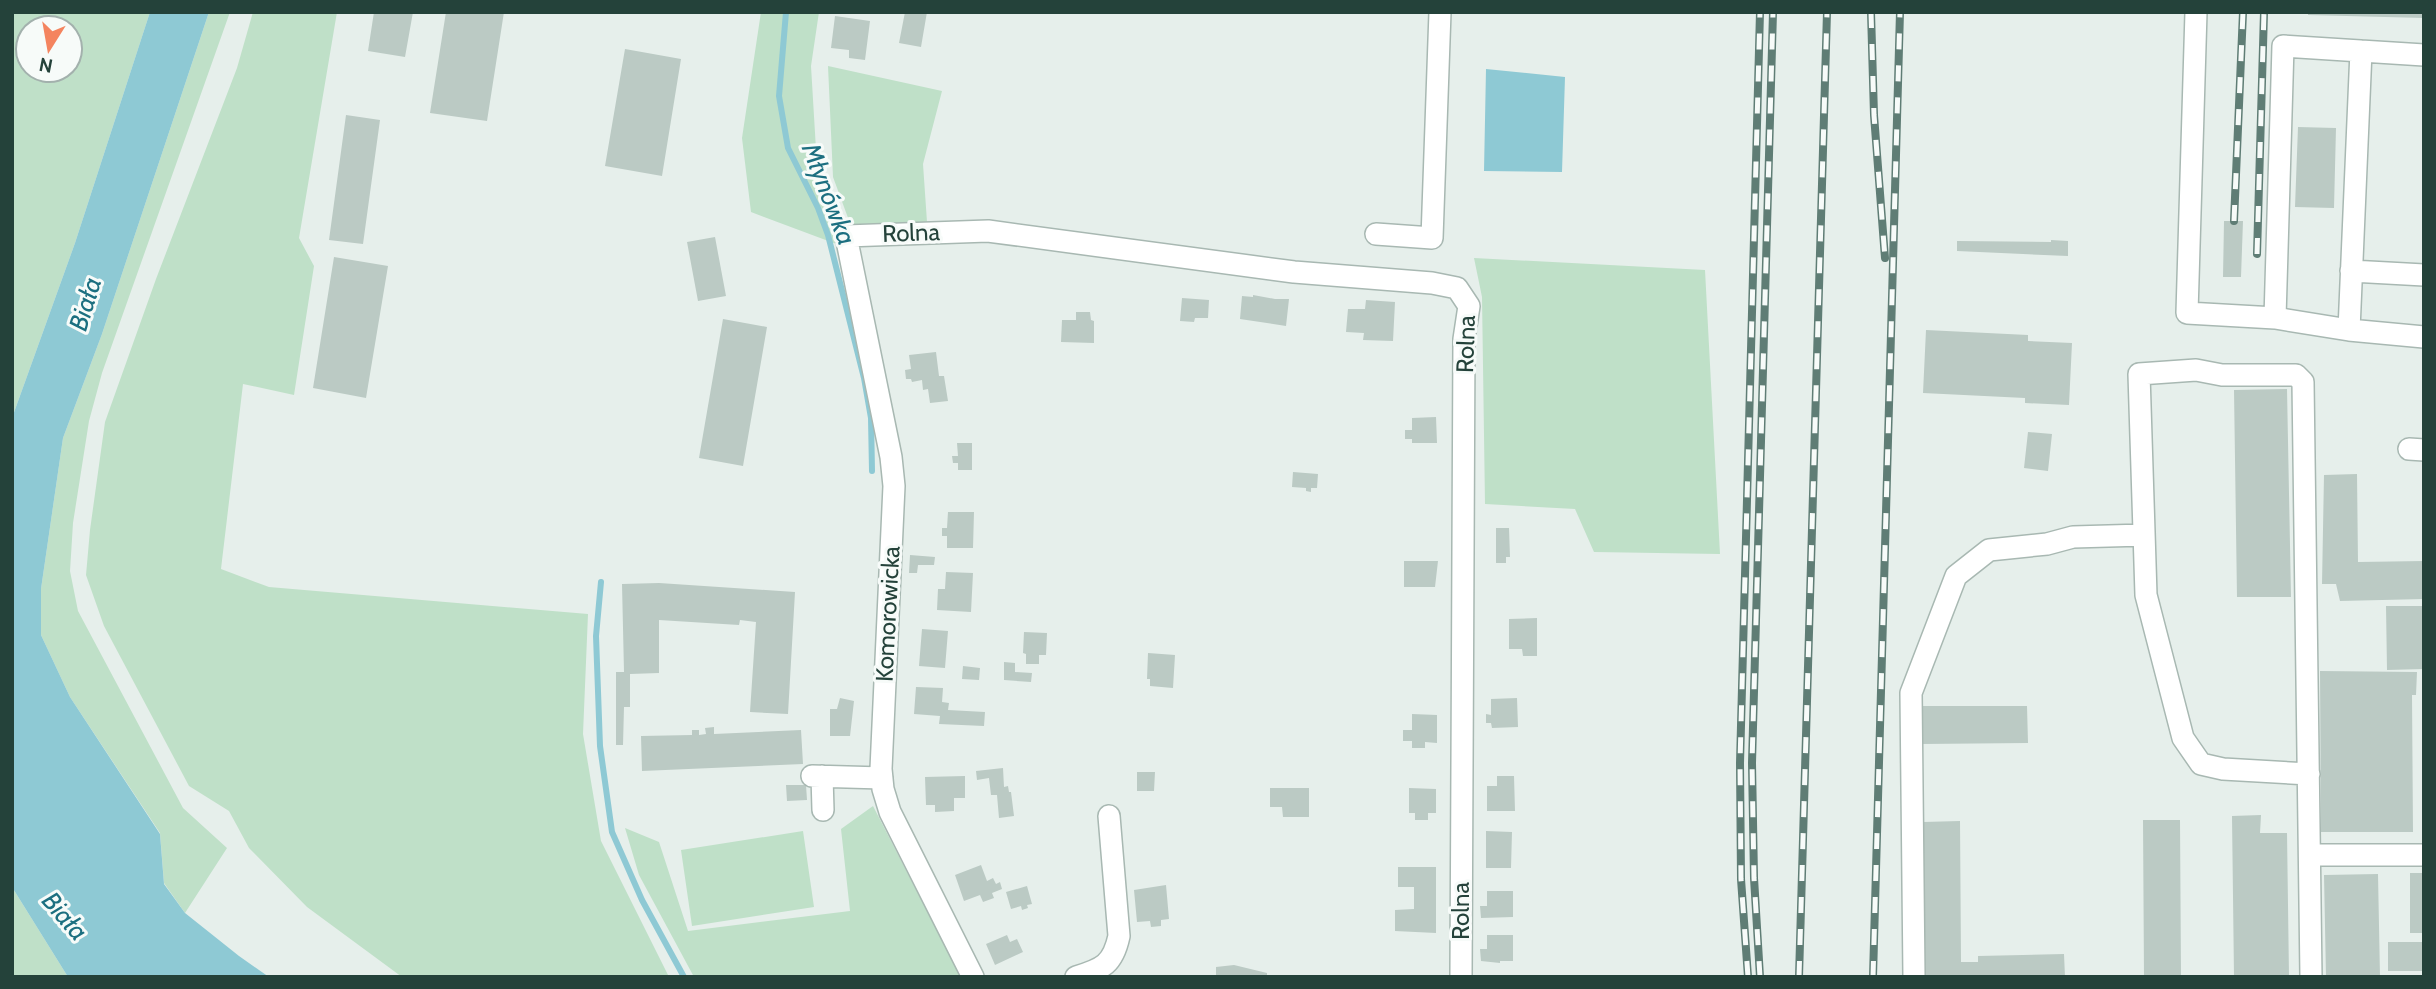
<svg xmlns="http://www.w3.org/2000/svg" width="2436" height="989" viewBox="0 0 2436 989" font-family="Cabin,sans-serif">
<rect width="100%" height="100%" fill="#e6efeb"/>
<path fill="#bfe0c8" fill-rule="evenodd" d="M 12,12 L 150,12 L 75,243 L 12,418 ZM 28,28 L 70,28 L 70,70 L 28,70 Z
M 209,12 L 230,12 L 102,373 L 89,421 L 73,523 L 70,571 L 78,611 L 183,808 L 227,848 L 185,913 L 164,883 L 160,833 L 70,697 L 41,635 L 41,589 L 63,438 L 102,334 Z
M 253,12 L 337,12 L 299,238 L 314,266 L 294,395 L 243,384 L 221,569 L 269,587 L 588,614 L 583,734 L 601,841 L 668,975 L 402,977 L 307,907 L 249,848 L 229,811 L 189,786 L 104,626 L 86,575 L 90,530 L 105,422 L 156,279 L 237,68 Z
M 761,12 L 819,12 L 811,66 L 818,183 L 839,245 L 751,212 L 742,138 Z
M 828,66 L 942,91 L 923,164 L 927,222 L 851,226 L 833,177 Z
M 1474,258 L 1705,270 L 1720,554 L 1594,552 L 1575,509 L 1485,504 L 1482,297 Z
M 873,806 L 961,977 L 694,977 L 639,875 L 625,828 L 659,842 L 688,931 L 850,911 L 841,829 Z
M 803,831 L 814,907 L 692,926 L 681,850 Z
M 12,887 L 68,977 L 12,977 Z"/>
<path fill="#8ec9d4" d="M 150,12 L 209,12 L 102,334 L 63,438 L 41,589 L 41,635 L 70,697 L 160,834 L 164,884 L 185,913 L 239,956 L 269,977 L 68,977 L 12,887 L 12,418 L 75,243 Z
M 1486,69 L 1565,77 L 1562,172 L 1484,171 Z"/>
<g fill="none" stroke-linecap="round" stroke-linejoin="round">
<path stroke="#8ec9d4" stroke-width="6" d="M 786,12 L 779,96 L 788,148 L 818,208 L 828,235 L 864,378 L 871,418 L 872,471
M 601,582 L 596,636 L 600,746 L 612,832 L 642,900 L 684,977"/>
</g>
<path fill="#bbcac4" d="M 374,12 L 413,12 L 405,57 L 368,51 Z
M 446,12 L 504,12 L 487,121 L 430,113 Z
M 905,12 L 927,12 L 921,47 L 899,43 Z
M 2308,12 L 2424,12 L 2424,18 L 2308,15 Z
M 835,16 L 870,21 L 865,60 L 849,58 L 849,50 L 831,48 Z
M 625,49 L 681,59 L 662,176 L 605,166 Z
M 346,115 L 380,120 L 363,244 L 329,240 Z
M 2298,127 L 2336,128 L 2334,208 L 2295,207 Z
M 2224,221 L 2243,221 L 2241,277 L 2223,277 Z
M 715,237 L 726,296 L 698,301 L 687,242 Z
M 2051,240 L 2068,241 L 2068,256 L 1957,251 L 1957,241 L 2051,242 Z
M 334,257 L 388,266 L 366,398 L 313,388 Z
M 1253,295 L 1275,299 L 1289,299 L 1286,326 L 1240,319 L 1242,296 L 1253,297 Z
M 1182,298 L 1209,300 L 1208,318 L 1195,318 L 1194,322 L 1180,321 Z
M 1366,300 L 1395,302 L 1393,341 L 1363,340 L 1364,333 L 1346,332 L 1348,309 L 1365,309 Z
M 1076,312 L 1090,312 L 1091,320 L 1094,321 L 1094,343 L 1061,342 L 1062,320 L 1076,320 Z
M 723,319 L 767,327 L 743,466 L 699,458 Z
M 1926,330 L 2028,335 L 2028,341 L 2072,343 L 2069,405 L 2025,403 L 2025,398 L 1923,393 Z
M 936,352 L 939,376 L 944,376 L 948,401 L 930,403 L 928,389 L 923,390 L 922,380 L 912,382 L 911,379 L 906,379 L 905,370 L 911,369 L 909,355 Z
M 2287,389 L 2291,597 L 2237,597 L 2234,390 Z
M 1436,417 L 1437,443 L 1412,443 L 1412,439 L 1405,439 L 1405,430 L 1412,430 L 1412,418 Z
M 2028,432 L 2052,434 L 2048,471 L 2024,468 Z
M 957,443 L 972,443 L 972,470 L 958,470 L 958,463 L 953,463 L 952,456 L 958,456 Z
M 1293,472 L 1318,474 L 1317,488 L 1311,488 L 1311,492 L 1306,491 L 1306,488 L 1292,487 Z
M 2357,474 L 2358,562 L 2424,561 L 2424,599 L 2340,601 L 2336,584 L 2322,584 L 2324,475 Z
M 948,512 L 974,512 L 973,548 L 947,548 L 947,536 L 942,536 L 942,528 L 947,528 Z
M 1496,528 L 1509,528 L 1510,557 L 1506,557 L 1506,563 L 1496,563 Z
M 910,555 L 935,557 L 934,565 L 918,565 L 917,573 L 909,573 Z
M 1404,561 L 1438,561 L 1435,587 L 1404,587 Z
M 946,572 L 973,573 L 971,612 L 937,610 L 938,589 L 945,589 Z
M 659,583 L 795,592 L 788,714 L 750,712 L 756,622 L 740,620 L 739,625 L 659,620 L 659,673 L 630,674 L 630,707 L 624,707 L 623,745 L 616,745 L 616,672 L 624,672 L 622,584 Z
M 2386,606 L 2424,606 L 2424,669 L 2387,670 Z
M 1537,618 L 1537,656 L 1523,656 L 1522,649 L 1509,649 L 1509,619 Z
M 922,629 L 948,631 L 945,668 L 919,666 Z
M 1024,632 L 1047,633 L 1046,655 L 1039,655 L 1039,664 L 1026,664 L 1026,654 L 1023,653 Z
M 1148,653 L 1175,655 L 1173,688 L 1150,686 L 1150,679 L 1147,679 Z
M 1004,662 L 1015,663 L 1015,672 L 1032,673 L 1031,682 L 1004,680 Z
M 963,666 L 980,668 L 979,680 L 962,679 Z
M 2320,671 L 2417,672 L 2416,695 L 2412,695 L 2413,832 L 2321,832 Z
M 916,687 L 943,688 L 942,702 L 949,703 L 948,710 L 985,712 L 984,726 L 939,724 L 940,716 L 914,714 Z
M 840,698 L 854,701 L 850,736 L 830,736 L 830,709 L 837,709 Z
M 1517,698 L 1518,727 L 1492,728 L 1491,723 L 1486,723 L 1486,714 L 1491,715 L 1491,699 Z
M 1921,706 L 2027,706 L 2028,743 L 1922,744 Z
M 1412,714 L 1437,715 L 1437,743 L 1425,742 L 1425,748 L 1412,748 L 1412,741 L 1403,741 L 1403,730 L 1412,730 Z
M 714,727 L 714,734 L 801,730 L 803,764 L 642,771 L 641,736 L 692,735 L 692,730 L 699,730 L 699,735 L 706,734 L 705,728 Z
M 1003,768 L 1004,787 L 1008,786 L 1009,792 L 1011,792 L 1014,816 L 999,818 L 997,795 L 991,795 L 989,778 L 977,780 L 976,771 Z
M 1137,772 L 1155,772 L 1154,791 L 1137,791 Z
M 965,776 L 965,798 L 954,798 L 954,811 L 935,812 L 935,805 L 926,805 L 925,777 Z
M 1497,776 L 1514,776 L 1515,811 L 1487,811 L 1487,786 L 1497,786 Z
M 786,785 L 806,785 L 807,800 L 787,801 Z
M 1270,788 L 1309,788 L 1309,817 L 1283,817 L 1282,807 L 1270,807 Z
M 1409,788 L 1436,789 L 1436,813 L 1428,813 L 1428,820 L 1415,820 L 1415,813 L 1409,813 Z
M 2261,815 L 2260,833 L 2287,833 L 2289,977 L 2234,977 L 2232,816 Z
M 2143,820 L 2180,820 L 2181,977 L 2144,977 Z
M 1960,821 L 1961,962 L 1978,962 L 1978,956 L 2064,954 L 2065,977 L 1924,977 L 1923,822 Z
M 1486,831 L 1512,832 L 1511,868 L 1486,868 Z
M 981,865 L 987,881 L 993,878 L 996,884 L 1000,882 L 1002,889 L 992,893 L 994,898 L 983,902 L 980,895 L 964,901 L 955,875 Z
M 1398,867 L 1436,867 L 1436,933 L 1395,931 L 1395,910 L 1414,909 L 1414,887 L 1398,887 Z
M 2410,873 L 2424,873 L 2424,933 L 2410,933 Z
M 2378,874 L 2380,977 L 2326,977 L 2324,875 Z
M 1166,885 L 1169,919 L 1161,920 L 1161,926 L 1151,927 L 1150,921 L 1137,922 L 1134,890 Z
M 1027,886 L 1032,904 L 1027,905 L 1028,908 L 1022,910 L 1021,906 L 1011,909 L 1006,892 Z
M 1487,891 L 1513,891 L 1513,917 L 1481,918 L 1480,906 L 1487,906 Z
M 1007,935 L 1010,942 L 1017,939 L 1023,952 L 995,965 L 986,944 Z
M 1487,935 L 1513,935 L 1513,961 L 1500,961 L 1500,963 L 1481,961 L 1480,949 L 1487,949 Z
M 2388,942 L 2424,942 L 2424,971 L 2388,971 Z
M 1234,965 L 1267,973 L 1267,977 L 1216,977 L 1216,967 Z"/>
<g fill="none" stroke-linecap="round" stroke-linejoin="round">
<defs>
<path id="minor" d="M 2196,12 L 2187,313 L 2275,318 L 2349,330 L 2424,337
M 1376,234 L 1432,238 L 1440,12
M 2351,271 L 2424,275
M 2275,318 L 2283,46 L 2424,55
M 2349,330 L 2361,51
M 2409,449 L 2424,450
M 2309,774 L 2223,769 L 2201,764 L 2183,738 L 2146,595 L 2139,374 L 2196,370 L 2222,375 L 2296,375 L 2303,382 L 2311,977
M 812,776 L 882,778
M 822,776 L 823,810
M 2310,855 L 2424,855
M 973,977 L 890,812 L 883,789 L 881,769 L 894,486 L 891,457 L 846,236 L 988,231 L 1294,272 L 1432,283 L 1457,288 L 1469,306 L 1464,339 L 1461,977
M 1076,977 C 1103,969 1113,964 1119,936 L 1109,816
M 1914,977 L 1911,693 L 1956,576 L 1989,550 L 2047,544 L 2073,537 L 2144,535"/>
</defs>
<use href="#minor" stroke="#a8b8b2" stroke-width="24"/>
<use href="#minor" stroke="#fff" stroke-width="21"/>
<defs>
<path id="rail" d="M 1871,12 L 1874,115 L 1885,258
M 2234,221 L 2243,12
M 2257,254 L 2264,12
M 1748,977 L 1741,879 L 1740,763 L 1760,12
M 1760,977 L 1754,878 L 1752,763 L 1773,12
M 1799,977 L 1827,12
M 1873,977 L 1900,12"/>
</defs>
<use href="#rail" stroke="#5f7d75" stroke-width="8"/>
<use href="#rail" stroke="#f7fbf9" stroke-width="5" stroke-dasharray="16" stroke-linecap="butt"/>
</g>
<g text-anchor="middle" stroke-width="6" stroke-linejoin="round" paint-order="stroke">
<g font-size="24" fill="#24423a" stroke="#f7fbf9">
<text transform="translate(911 233) rotate(-2)" y="8">Rolna</text>
<text transform="translate(1466 344) rotate(-88)" y="8">Rolna</text>
<text transform="translate(888 614) rotate(-87)" y="8">Komorowicka</text>
<text transform="translate(1461 911) rotate(-90)" y="8">Rolna</text>
</g>
<g font-size="26" font-style="italic" fill="#1c6f80" stroke="#f7fbf9">
<text transform="translate(829 194) rotate(69)" y="9">Młynówka</text>
<text transform="translate(85 304) rotate(-73)" y="9">Biała</text>
<text transform="translate(65 916) rotate(49)" y="9">Biała</text>
</g>
</g>
<rect width="2436" height="989" fill="none" stroke="#24423a" stroke-width="28"/>
<g transform="translate(49 49) rotate(191)"><circle r="33" fill="#f7fbf9" stroke="#a3b1ad" stroke-width="2"/>
<path d="M0-5L12 26L0 18L-12 26Z" fill="#f4845f"/>
<text y="-10" font-size="19" font-weight="bold" text-anchor="middle" fill="#24423a">N</text>
</g>
</svg>
